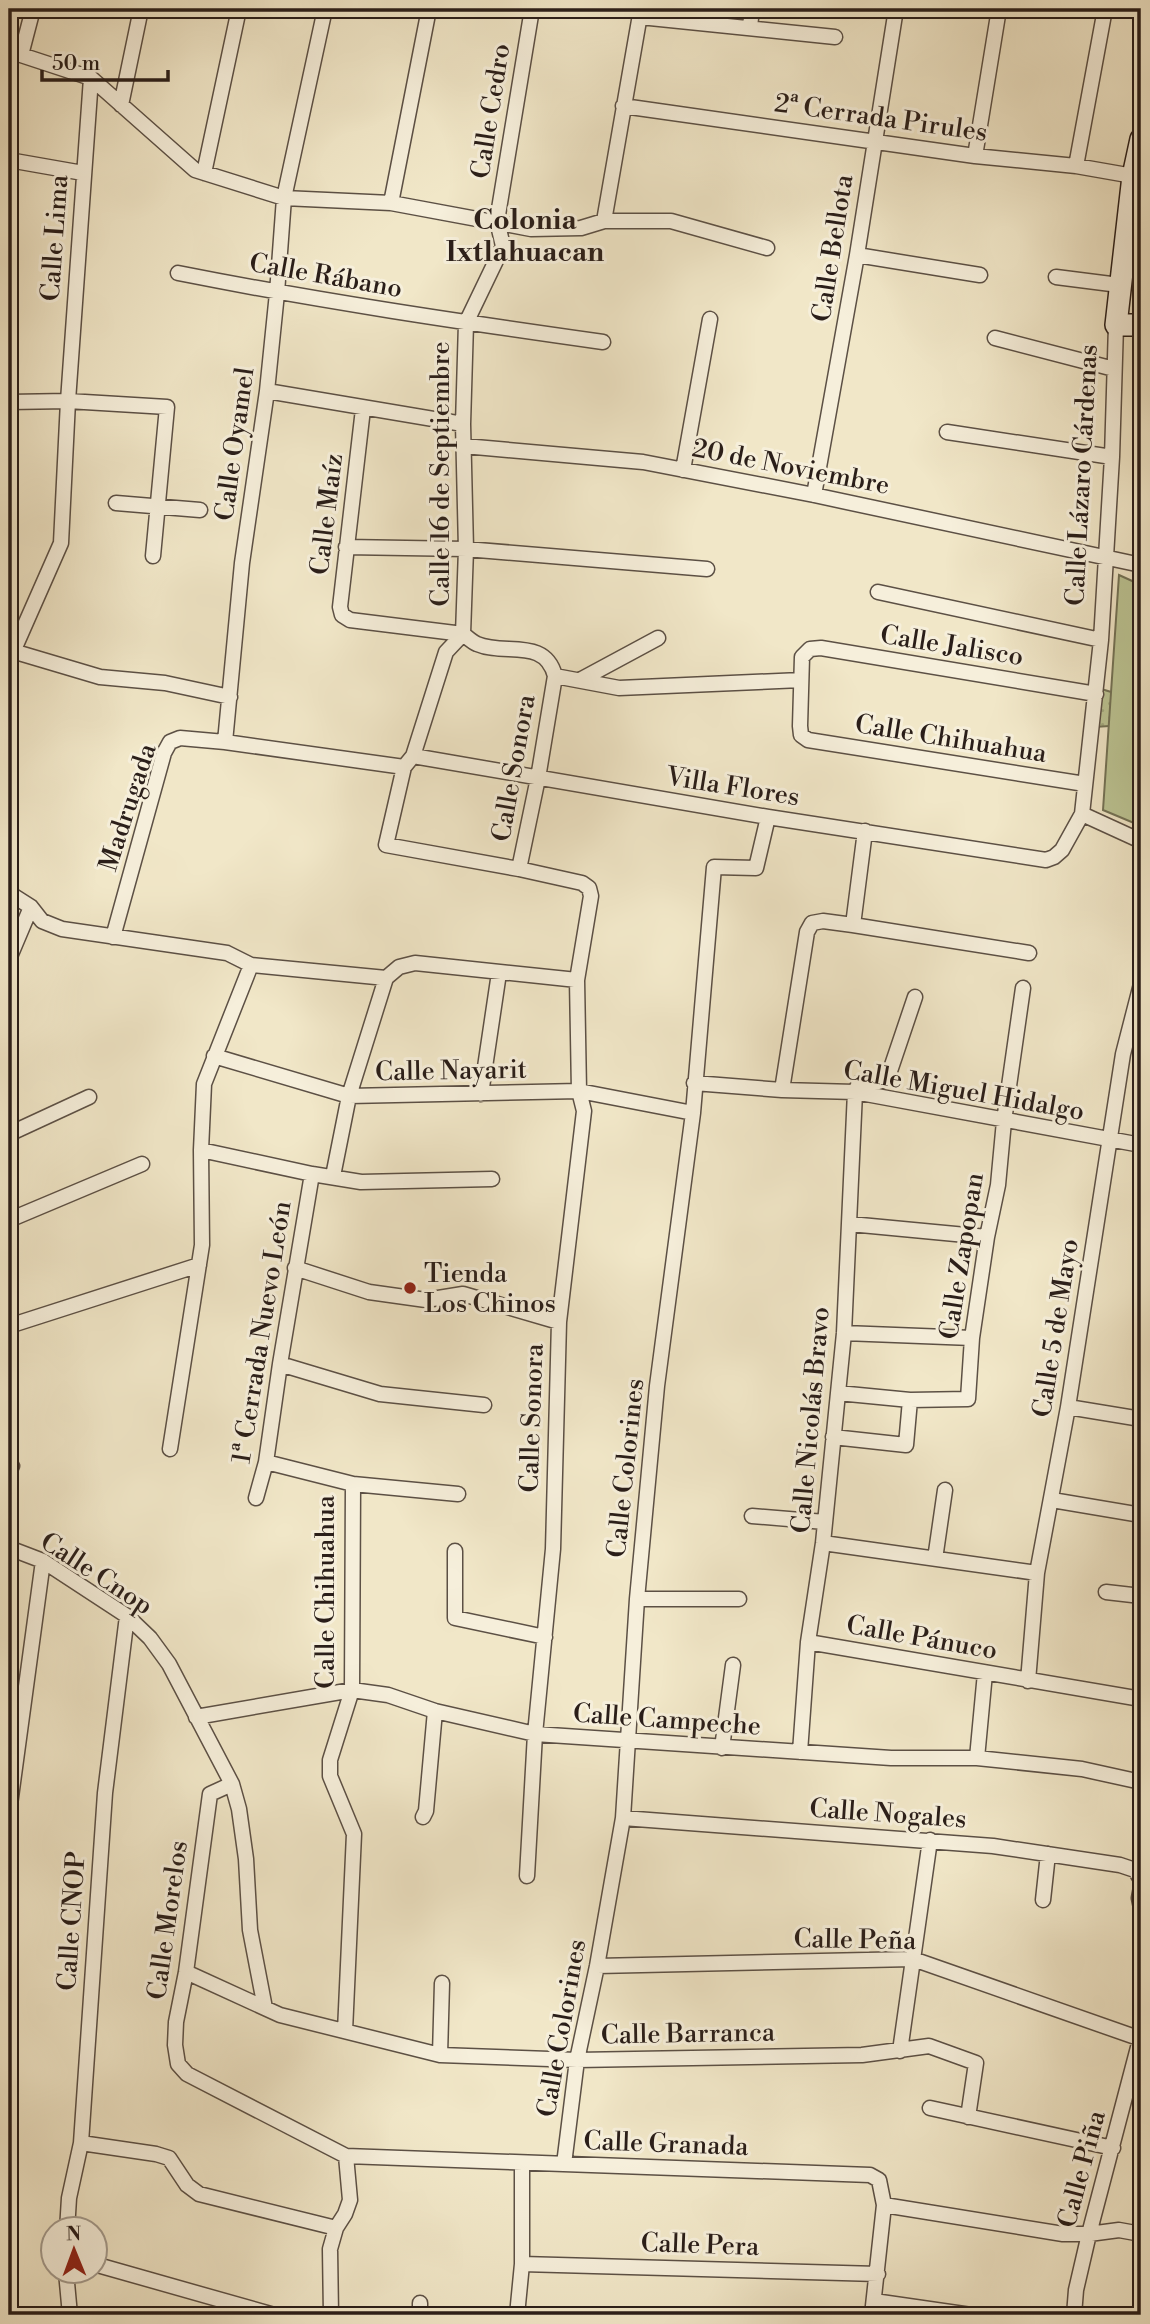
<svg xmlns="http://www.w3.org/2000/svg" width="1150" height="2324" viewBox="0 0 1150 2324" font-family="'Libre Bodoni',serif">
<defs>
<pattern id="park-dots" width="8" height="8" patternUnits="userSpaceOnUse" patternTransform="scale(1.75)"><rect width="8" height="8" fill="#bcc594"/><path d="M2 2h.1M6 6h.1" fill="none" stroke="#a2a97f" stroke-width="1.8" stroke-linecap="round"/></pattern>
</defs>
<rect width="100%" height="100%" fill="#f1e7c8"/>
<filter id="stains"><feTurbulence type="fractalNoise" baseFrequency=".00286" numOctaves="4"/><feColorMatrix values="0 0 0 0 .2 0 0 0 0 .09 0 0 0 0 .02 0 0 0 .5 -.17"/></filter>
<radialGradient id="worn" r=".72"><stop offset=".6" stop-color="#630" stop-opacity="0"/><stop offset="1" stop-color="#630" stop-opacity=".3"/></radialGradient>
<path fill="url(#park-dots)" stroke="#737256" stroke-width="2" d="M 1098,688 L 1131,698 L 1124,725 L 1095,727 Z"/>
<path fill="#bcc594" stroke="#737256" stroke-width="2" d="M 1119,575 L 1141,585 L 1141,826 L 1103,810 Z"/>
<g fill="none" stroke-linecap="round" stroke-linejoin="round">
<defs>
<path id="street" d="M 33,9 L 21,55 L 91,78 L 195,170 L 284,198 L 391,203 L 531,229 L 581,228 L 604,221 L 671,221 L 767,248
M 640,17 L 835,37
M 750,27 L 752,9
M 121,105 L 141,9
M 623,106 L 975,156 L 1076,166 L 1133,176
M 975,156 L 999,9
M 9,160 L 83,173
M 1076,166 L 1105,9
M 204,173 L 239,9
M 391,203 L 429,9
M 604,221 L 641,9
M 857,255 L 980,275
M 178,273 C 319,301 461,322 603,342
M 1056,277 L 1119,285
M 995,338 L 1114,369
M 267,391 L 463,424
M 9,402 L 68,401 L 167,407 L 153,556
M 363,409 L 340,607 L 342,615 L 350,620 L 463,634 C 467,637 472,642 477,644 C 505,656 545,637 555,676 L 538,778 L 519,869
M 947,432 L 1112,457
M 464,446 L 643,462 L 814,495 L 1141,565
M 683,470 L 710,319
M 814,495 L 857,255 L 896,9
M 116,503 L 200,510
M 346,547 L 466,549 L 707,569
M 878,592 L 1101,640
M 9,650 L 100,677 L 165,683 L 230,697
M 9,661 L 61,543 L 68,401 L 91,78
M 555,676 L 619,688 L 801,680
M 580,680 L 658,638
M 225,742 L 242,563 L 267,391 L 277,293 L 284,198 L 325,9
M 413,756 L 768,817 L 1046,860 L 1054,857 L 1062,850 L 1082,814 L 1101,640 L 1112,457 L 1116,325
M 1085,784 L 808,740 L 801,735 L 800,726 L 802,657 L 810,649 L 821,648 L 1096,694
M 1082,814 L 1141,841
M 9,893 L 31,907 L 42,921 L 62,929 L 227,953 L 251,965 L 386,978 L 399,967 L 415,963 L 577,980
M 853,925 L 1029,953
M 113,937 L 164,753 L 170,742 L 180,738 L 225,742 L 404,767
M 9,959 L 31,907
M 214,1056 L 349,1096 L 579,1091 L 693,1113
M 694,1083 L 782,1090 L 855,1092 L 1141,1145
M 782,1090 L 807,932 L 812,923 L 823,921 L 853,925 L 865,831
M 481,1094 L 499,973
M 9,1134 L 89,1097
M 201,1150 L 312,1174 L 361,1182 L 492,1179
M 333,1176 L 349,1096 L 386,978
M 9,1220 L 142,1164
M 850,1224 L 987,1237
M 295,1268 L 369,1292 L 426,1300 L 463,1294 L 559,1322
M 9,1326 L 199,1265
M 844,1333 L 972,1338
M 280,1364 L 380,1394 L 484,1405
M 838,1393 L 910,1400 L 968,1399 L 972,1338 L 987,1237 L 998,1185 L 1004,1121 L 1023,988
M 1068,1407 L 1141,1419
M 833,1437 L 906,1445 L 910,1400
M 170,1449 L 202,1245 L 201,1150 L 204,1084 L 251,965
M 266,1462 L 353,1484 L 458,1494
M 9,1464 L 12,1466
M 256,1498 L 266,1462 L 280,1364 L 312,1174
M 1052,1500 L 1141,1515
M 752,1516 L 825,1522
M 823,1543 L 1037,1573
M 9,1548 L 43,1561 L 127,1616 L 150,1638 L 169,1664 L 232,1784 L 239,1809 L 246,1859 L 250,1930 L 265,2008
M 455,1551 L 455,1618 L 545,1637
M 935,1559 L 945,1490
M 1106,1592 L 1141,1596
M 637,1599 L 739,1599
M 808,1642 L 1141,1699
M 1028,1681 L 1037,1573 L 1068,1407 L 1123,1054 L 1141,984
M 196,1717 L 352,1690 L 388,1695 L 435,1711 L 535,1734 L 891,1758 L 977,1758 L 1082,1769 L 1141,1782
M 722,1748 L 733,1665
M 800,1752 L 808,1642 L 823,1543 L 844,1333 L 855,1092 L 859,1083 L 879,1082 L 888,1077 L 915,997
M 977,1758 L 985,1673
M 232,1784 L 210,1794 L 186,1972 L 176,2022 L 175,2045 L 178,2064 L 187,2074 L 346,2156 L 870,2175 L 879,2180 L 884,2205 L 872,2315
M 9,1812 L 43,1561
M 423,1817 L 426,1811 L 435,1711
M 623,1818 L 993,1846 L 1120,1865 L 1135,1870 L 1141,1880
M 527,1876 L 535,1734 L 553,1549 L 559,1322 L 584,1111 L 579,1091 L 577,980 L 591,896 L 589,888 L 582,883 L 519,869 L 386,845 L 404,767 L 413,756 L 446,652 L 463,634 L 466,549 L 463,424 L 466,323 L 503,246 L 497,221 L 532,9
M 1141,1887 L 1139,1898 L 1141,1908
M 1043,1900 L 1048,1854
M 597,1966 L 913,1959 L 1141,2039
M 186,1972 L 280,2015 L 440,2055 L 577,2060 L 862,2055 L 929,2046 L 976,2063 L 968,2117
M 345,2031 L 354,1834 L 330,1776 L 330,1760 L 352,1690 L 353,1484
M 900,2051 L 930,1840
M 440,2055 L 442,1983
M 930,2108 L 1113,2148
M 81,2143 L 156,2154 L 169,2158 L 187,2185 L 199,2194 L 336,2228
M 564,2164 L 577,2060 L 597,1966 L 623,1818 L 637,1599 L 657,1386 L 693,1113 L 714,867 L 756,868 L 768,817
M 884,2205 L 1063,2234 L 1089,2234 L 1119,2230 L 1141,2234
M 67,2230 L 69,2198 L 81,2143 L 105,1793 L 127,1616
M 94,2264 L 274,2315
M 522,2264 L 878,2274
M 66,2272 L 70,2315
M 874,2301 L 971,2315
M 420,2303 L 420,2315
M 331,2315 L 330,2249 L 336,2228 L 345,2214 L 350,2200 L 346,2156
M 517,2315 L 522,2264 L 522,2163
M 1074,2315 L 1076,2290 L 1089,2234 L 1141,2036"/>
<path id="secondary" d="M 1141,139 L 1133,176 L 1116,325 L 1141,325"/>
</defs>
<use href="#street" stroke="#5c5045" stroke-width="17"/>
<use href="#secondary" stroke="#2a1e19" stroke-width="24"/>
<use href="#street" stroke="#f6efdb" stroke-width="14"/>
<use href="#secondary" stroke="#f6efdb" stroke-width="21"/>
</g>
<circle fill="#8f2418" stroke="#f6efdb" stroke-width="2.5" cx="410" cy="1288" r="7"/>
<g text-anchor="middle" stroke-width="6" stroke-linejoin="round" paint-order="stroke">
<g font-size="26" fill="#2a1e19" stroke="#f6efdb">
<text transform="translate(490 111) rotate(-81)" y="9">Calle Cedro</text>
<text transform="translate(881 117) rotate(8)" y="9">2ª Cerrada Pirules</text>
<text transform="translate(54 238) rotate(-86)" y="9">Calle Lima</text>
<text transform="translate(832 248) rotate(-81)" y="9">Calle Bellota</text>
<text transform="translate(326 275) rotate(10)" y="9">Calle Rábano</text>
<text transform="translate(234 444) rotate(-82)" y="9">Calle Oyamel</text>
<text transform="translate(791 466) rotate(11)" y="9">20 de Noviembre</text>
<text transform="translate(440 474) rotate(-90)" y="9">Calle 16 de Septiembre</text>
<text transform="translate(1081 475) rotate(-87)" y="9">Calle Lázaro Cárdenas</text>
<text transform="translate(326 514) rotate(-83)" y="9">Calle Maíz</text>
<text transform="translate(952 645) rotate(9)" y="9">Calle Jalisco</text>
<text transform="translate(951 738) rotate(9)" y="9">Calle Chihuahua</text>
<text transform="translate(513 768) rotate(-80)" y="9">Calle Sonora</text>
<text transform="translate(733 786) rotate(9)" y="9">Villa Flores</text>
<text transform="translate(127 807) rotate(-72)" y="9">Madrugada</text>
<text transform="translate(451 1070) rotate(-1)" y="9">Calle Nayarit</text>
<text transform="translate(964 1090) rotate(10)" y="9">Calle Miguel Hidalgo</text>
<text transform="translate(961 1256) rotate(-81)" y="9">Calle Zapopan</text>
<text transform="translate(1055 1328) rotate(-81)" y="9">Calle 5 de Mayo</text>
<text transform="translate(261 1332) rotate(-81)" y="9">1ª Cerrada Nuevo León</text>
<text transform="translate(531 1418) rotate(-88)" y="9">Calle Sonora</text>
<text transform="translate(810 1420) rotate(-85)" y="9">Calle Nicolás Bravo</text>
<text transform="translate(625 1468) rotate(-84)" y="9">Calle Colorines</text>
<text transform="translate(97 1573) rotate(33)" y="9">Calle Cnop</text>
<text transform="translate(325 1592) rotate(-90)" y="9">Calle Chihuahua</text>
<text transform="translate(922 1637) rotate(10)" y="9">Calle Pánuco</text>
<text transform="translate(667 1719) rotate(4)" y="9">Calle Campeche</text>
<text transform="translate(888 1813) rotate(4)" y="9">Calle Nogales</text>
<text transform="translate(167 1920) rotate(-82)" y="9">Calle Morelos</text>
<text transform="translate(71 1921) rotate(-86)" y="9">Calle CNOP</text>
<text transform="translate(855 1939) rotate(1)" y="9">Calle Peña</text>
<text transform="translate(561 2028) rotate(-80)" y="9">Calle Colorines</text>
<text transform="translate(688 2033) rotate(-1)" y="9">Calle Barranca</text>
<text transform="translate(666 2143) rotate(2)" y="9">Calle Granada</text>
<text transform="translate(1081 2169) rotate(-75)" y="9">Calle Piña</text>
<text transform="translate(700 2244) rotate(2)" y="9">Calle Pera</text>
</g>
<g font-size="26" fill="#2a1e19" stroke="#f6efdb" text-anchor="start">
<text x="424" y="1282">Tienda<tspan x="424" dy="30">Los Chinos</tspan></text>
</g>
<g font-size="28" font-weight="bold" fill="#2a1e19" stroke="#f6efdb">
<text x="525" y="229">Colonia<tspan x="525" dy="32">Ixtlahuacan</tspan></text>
</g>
</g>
<rect width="1150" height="2324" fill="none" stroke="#f1e7c8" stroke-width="35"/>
<rect x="10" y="10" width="1129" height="2303" fill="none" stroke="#2a1e19" stroke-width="3.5"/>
<rect x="18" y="18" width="1115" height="2289" fill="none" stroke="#2a1e19" stroke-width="2"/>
<g transform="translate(74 2250) rotate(359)"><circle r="33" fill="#f6efdb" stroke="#a49b8d" stroke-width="2"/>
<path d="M0-5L12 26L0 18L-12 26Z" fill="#8f2418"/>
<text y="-10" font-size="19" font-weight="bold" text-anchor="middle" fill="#2a1e19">N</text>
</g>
<path d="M42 70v10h126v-10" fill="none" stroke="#2a1e19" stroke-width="3.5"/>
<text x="52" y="70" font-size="21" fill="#2a1e19" stroke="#f6efdb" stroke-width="5" paint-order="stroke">50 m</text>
<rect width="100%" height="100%" filter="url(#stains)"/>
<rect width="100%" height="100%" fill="url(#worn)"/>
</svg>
